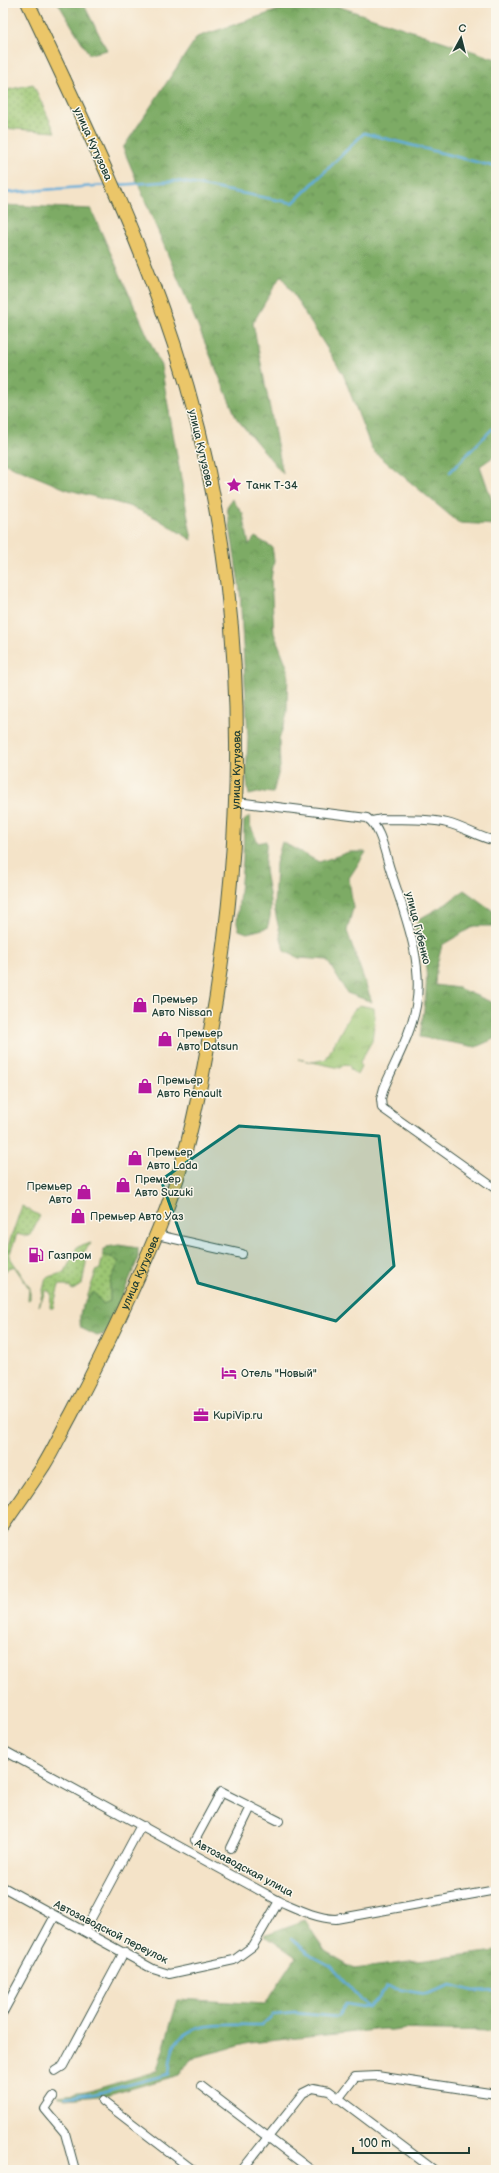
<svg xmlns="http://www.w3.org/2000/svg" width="499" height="2173" font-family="'Balsamiq Sans',sans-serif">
	<defs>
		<pattern id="grass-dots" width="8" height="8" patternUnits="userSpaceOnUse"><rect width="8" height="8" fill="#9cc673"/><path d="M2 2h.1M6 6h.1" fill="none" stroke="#7fa25f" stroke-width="1.8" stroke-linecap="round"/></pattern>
		<pattern id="forest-crowns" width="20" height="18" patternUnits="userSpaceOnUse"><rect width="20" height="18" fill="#7dab65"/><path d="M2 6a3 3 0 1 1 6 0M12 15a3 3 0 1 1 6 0" fill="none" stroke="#668c54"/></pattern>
		<pattern id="park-tufts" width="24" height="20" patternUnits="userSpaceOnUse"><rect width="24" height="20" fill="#9cc673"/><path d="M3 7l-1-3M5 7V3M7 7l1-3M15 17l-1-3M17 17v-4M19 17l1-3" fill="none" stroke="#7fa25f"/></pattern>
	</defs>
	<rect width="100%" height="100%" fill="#fbf7ec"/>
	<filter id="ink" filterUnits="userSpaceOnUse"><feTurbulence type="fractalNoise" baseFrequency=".025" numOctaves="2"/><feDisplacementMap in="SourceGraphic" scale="8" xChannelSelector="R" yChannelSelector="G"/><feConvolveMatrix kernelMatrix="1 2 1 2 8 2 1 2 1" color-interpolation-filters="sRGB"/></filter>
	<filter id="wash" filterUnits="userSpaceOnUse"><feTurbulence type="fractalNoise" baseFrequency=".012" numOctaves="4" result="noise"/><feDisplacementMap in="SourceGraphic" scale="16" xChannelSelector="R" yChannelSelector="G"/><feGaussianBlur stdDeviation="0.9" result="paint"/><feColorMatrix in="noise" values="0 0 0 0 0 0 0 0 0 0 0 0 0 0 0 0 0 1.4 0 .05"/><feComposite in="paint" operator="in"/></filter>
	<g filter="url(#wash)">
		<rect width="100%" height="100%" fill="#f4e3c8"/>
		<!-- grass -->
		<g fill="url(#grass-dots)" stroke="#5e8254">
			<path d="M33,84L55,132L3,128V91Z"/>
			<path d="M22,1206L40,1216L30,1235L25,1236L17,1234L9,1256L30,1288V1299L28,1300L29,1288L14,1266L5,1271L3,1270V1260Z"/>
			<path d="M91,1243L84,1252L86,1263L82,1284L73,1290L66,1285H59L53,1308H50L51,1293L46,1290L39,1306L46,1278L65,1272L77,1247Z"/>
			<path d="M103,1255L111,1257L119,1262L110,1282V1301L103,1304L94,1292L87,1298L96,1271L100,1269Z"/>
		</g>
		<!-- forest -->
		<g fill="url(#forest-crowns)" stroke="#4e744c">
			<path d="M58,3H83L107,50L89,54Z"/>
			<path d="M300,3H328L496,59V455L480,466L496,512V525L459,523L372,450L343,374L281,275L253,323L283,474L237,419L123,148L197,37Z"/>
			<path d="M3,205L91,209L161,366L192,540L156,518L132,507L66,489L3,463Z"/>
			<path d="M232,499L243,514L249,545L255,537L272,547L274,560L271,579L274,633L288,669L287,714L279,740L280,767L273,793L262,792L249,795L246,775L248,737L240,591L227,507Z"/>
			<path d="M249,816L250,825L258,843L266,841C267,850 264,859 265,869C267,889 275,908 267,928L247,933L239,930L237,922L243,860L244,821Z"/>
			<path d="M282,842L319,862L349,852H366L349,878L353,908L347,931L372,1002L347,993L327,960L299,958L284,951L274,907L276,863Z"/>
			<path d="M464,890L496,913V926H474L442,945L436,969L435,985L458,988L496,1004V1038L476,1047L420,1037C423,1011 431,979 423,954C422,951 419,949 418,946C415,939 414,926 419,919L446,904Z"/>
			<path d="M119,1245L138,1248V1259L109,1328L104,1334L97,1336L81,1328C77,1315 83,1300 94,1292L103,1304L110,1301V1282L119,1262L111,1257L103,1255V1250L107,1247Z"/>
			<path d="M305,1920L325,1952L354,1969L496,1951V2031L384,2029L250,2043L192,2058L179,2075L109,2095L65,2099L58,2095L86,2092L157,2071L178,1999L265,2004L296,1957L264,1935Z"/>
		</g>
		<!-- park -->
		<path fill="url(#park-tufts)" stroke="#5e8254" d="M359,1005L374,1008L375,1017L372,1041L360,1062L361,1067L357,1075L351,1070L349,1065L345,1064L340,1068L298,1059L313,1062L326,1059L351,1013Z"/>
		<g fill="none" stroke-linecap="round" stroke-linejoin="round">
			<!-- stream -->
			<g stroke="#62adda" stroke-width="2.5">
				<path d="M117,185L177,181L293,203L364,133L492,166H496"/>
				<path d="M3,193L108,185"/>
				<path d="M450,472L496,425"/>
				<path d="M291,1939L314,1957L331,1966L368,2008"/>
				<path d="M65,2097L94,2094L169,2074C170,2065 170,2051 176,2043C194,2018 235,2026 262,2025L273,2015L295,2013L337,2017L346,2004L368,2008L378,1999L386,1987L426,1994L451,1985L474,1991L496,1990"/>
			</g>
		</g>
	</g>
	<g filter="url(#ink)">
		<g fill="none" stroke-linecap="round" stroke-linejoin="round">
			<!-- minor casing -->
			<g stroke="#3f564a" stroke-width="10">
				<g id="minor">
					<path d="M237,802L367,818C381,827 385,854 390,869C404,913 424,960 416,1006C411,1034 395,1062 384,1088L381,1099L382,1108L496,1189"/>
					<path d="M372,821L382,819C403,820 426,818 447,823C464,827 479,838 496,841"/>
					<path d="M157,1235L242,1254"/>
					<path d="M3,1750L279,1901C298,1909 315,1918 336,1919L496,1890"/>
					<path d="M195,1840L221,1792L279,1821"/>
					<path d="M231,1848L251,1807"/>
					<path d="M3,1887L153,1969L169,1974L234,1960L253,1946L279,1901"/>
					<path d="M85,1930L139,1829L144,1826"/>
					<path d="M3,2012L55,1916"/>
					<path d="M55,2071L63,2066L124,1952"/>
					<path d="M201,2086L311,2170"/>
					<path d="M53,2097L45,2109L65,2133L75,2170"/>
					<path d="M338,2099L355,2077L377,2076L496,2094"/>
					<path d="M103,2101L193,2170"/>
					<path d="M242,2170L303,2093L313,2088L329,2091L434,2170"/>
				</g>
			</g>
			<!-- primary casing -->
			<g stroke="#3f564a" stroke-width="15">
				<g id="primary">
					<path id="s1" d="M3,1525C17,1505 31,1485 44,1465C54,1449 62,1431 71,1415C91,1377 110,1339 128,1299C149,1253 170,1206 184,1156C198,1105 207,1051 216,998C251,780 244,555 174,344C135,226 81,115 28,3"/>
				</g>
			</g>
			<!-- minor -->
			<use href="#minor" stroke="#fff" stroke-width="8"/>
			<!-- primary -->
			<use href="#primary" stroke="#ebc669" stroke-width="13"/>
		</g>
	</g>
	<!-- marked area -->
	<path fill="#0f766e" fill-opacity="0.2" stroke="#0f766e" stroke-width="3" stroke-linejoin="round" d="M239,1126L379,1136L394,1266L336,1321L198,1283L161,1180Z"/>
	<!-- icons -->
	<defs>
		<g id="sight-bare" transform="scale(1.2)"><path d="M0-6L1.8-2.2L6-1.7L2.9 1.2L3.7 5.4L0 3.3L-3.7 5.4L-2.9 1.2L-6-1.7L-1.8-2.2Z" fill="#b5179e" stroke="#fbf7ec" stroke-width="2.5" paint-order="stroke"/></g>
		<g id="shop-bare" transform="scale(1.2)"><path d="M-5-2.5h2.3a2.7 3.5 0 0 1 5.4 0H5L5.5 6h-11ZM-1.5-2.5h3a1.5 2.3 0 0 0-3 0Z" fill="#b5179e" stroke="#fbf7ec" stroke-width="2.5" paint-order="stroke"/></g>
		<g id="fuel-bare" transform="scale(1.2)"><path d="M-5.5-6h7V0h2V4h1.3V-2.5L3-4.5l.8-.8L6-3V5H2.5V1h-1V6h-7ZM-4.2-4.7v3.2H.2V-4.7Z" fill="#b5179e" stroke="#fbf7ec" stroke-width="2.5" paint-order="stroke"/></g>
		<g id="hotel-bare" transform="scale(1.2)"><path d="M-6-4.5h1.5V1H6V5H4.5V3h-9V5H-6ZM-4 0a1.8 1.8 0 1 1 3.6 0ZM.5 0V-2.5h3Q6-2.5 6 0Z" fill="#b5179e" stroke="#fbf7ec" stroke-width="2.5" paint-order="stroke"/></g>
		<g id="office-bare" transform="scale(1.2)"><path d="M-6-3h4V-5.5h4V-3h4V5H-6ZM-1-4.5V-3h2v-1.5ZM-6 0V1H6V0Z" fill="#b5179e" stroke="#fbf7ec" stroke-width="2.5" paint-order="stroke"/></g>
	</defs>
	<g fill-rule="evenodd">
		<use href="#sight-bare" x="234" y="485"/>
		<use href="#shop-bare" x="140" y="1005"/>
		<use href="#shop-bare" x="165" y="1039"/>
		<use href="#shop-bare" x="145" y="1086"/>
		<use href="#shop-bare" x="135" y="1158"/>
		<use href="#shop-bare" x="123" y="1185"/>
		<use href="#shop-bare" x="84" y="1192"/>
		<use href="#shop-bare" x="78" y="1216"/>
		<use href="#fuel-bare" x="36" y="1255"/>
		<use href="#hotel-bare" x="229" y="1373"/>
		<use href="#office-bare" x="201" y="1415"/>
	</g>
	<g text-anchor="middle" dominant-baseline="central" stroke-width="3" stroke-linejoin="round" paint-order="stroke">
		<!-- street labels -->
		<g font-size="11" fill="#1f3d34" stroke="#fbf7ec">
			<text transform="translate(93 144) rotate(66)">улица Кутузова</text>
			<text transform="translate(201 448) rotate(77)">улица Кутузова</text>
			<text stroke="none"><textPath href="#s1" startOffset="803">улица Кутузова</textPath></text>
			<text transform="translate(418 928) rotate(76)">улица Губенко</text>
			<text stroke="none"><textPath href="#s1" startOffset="288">улица Кутузова</textPath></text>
			<text transform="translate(244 1868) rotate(28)">Автозаводская улица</text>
			<text transform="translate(111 1932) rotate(27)">Автозаводской переулок</text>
		</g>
		<!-- poi labels -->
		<g font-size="11" fill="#1f3d34" stroke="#fbf7ec" text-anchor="start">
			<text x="246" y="485">Танк Т-34</text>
			<text x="152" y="999">Премьер<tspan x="152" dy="13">Авто Nissan</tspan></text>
			<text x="177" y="1033">Премьер<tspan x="177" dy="13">Авто Datsun</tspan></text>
			<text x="157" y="1080">Премьер<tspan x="157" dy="13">Авто Renault</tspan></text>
			<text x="147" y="1152">Премьер<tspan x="147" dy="13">Авто Lada</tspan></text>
			<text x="135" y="1179">Премьер<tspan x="135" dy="13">Авто Suzuki</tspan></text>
			<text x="72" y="1186" text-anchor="end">Премьер<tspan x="72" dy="13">Авто</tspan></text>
			<text x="90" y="1216">Премьер Авто Уаз</text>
			<text x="48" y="1255">Газпром</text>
			<text x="241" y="1373">Отель "Новый"</text>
			<text x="213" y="1415">KupiVip.ru</text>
		</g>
	</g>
	<!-- margin -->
	<rect width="499" height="2173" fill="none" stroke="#fbf7ec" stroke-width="16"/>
	<!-- north arrow -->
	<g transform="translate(461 38) rotate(7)" stroke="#fbf7ec" stroke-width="3" paint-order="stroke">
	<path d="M0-3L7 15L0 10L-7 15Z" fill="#1f3d34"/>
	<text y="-6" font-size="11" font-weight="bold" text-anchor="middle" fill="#1f3d34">С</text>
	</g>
	<!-- scale -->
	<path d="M353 2147v6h116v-6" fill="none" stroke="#1f3d34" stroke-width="2"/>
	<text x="359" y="2147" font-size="12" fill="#1f3d34" stroke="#fbf7ec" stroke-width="3" paint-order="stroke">100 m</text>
</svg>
